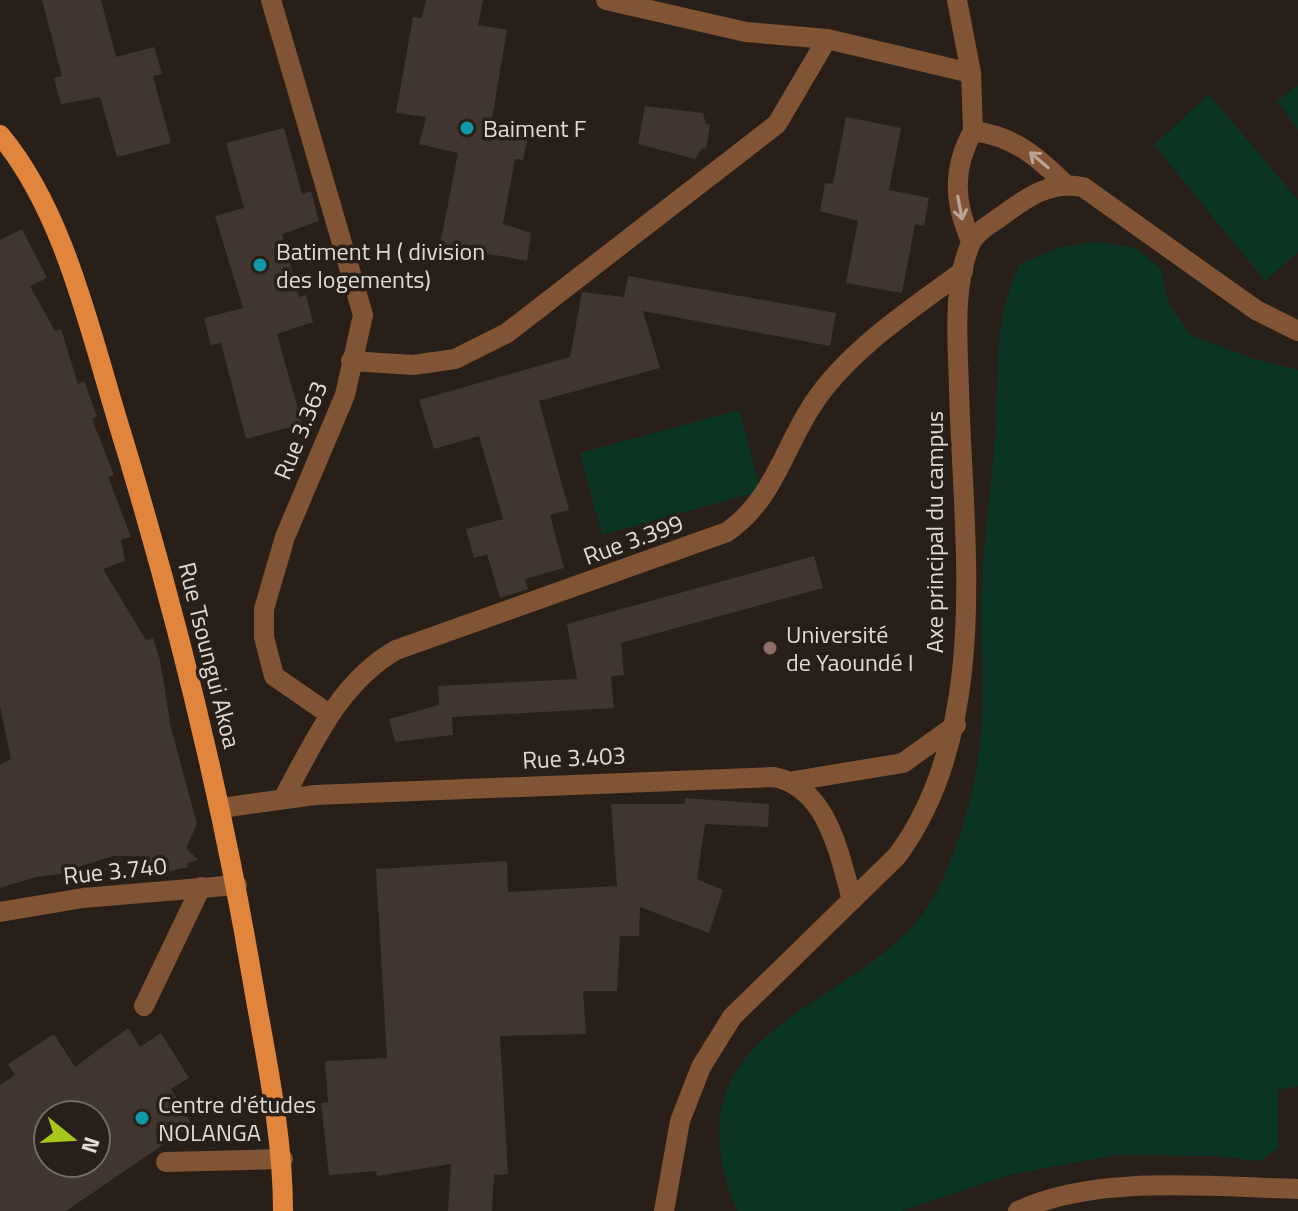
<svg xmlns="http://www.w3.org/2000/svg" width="1298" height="1211" font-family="'Titillium Web',sans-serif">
	<rect width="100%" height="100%" fill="#281f18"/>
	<!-- green -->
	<g fill="#0a3523">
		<path d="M1298,85V130L1277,101Z"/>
		<path d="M1209,94L1298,200V252L1265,281L1154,145Z"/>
		<path d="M1098,242L1136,248L1161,269L1169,304L1191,335L1254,359L1298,370V1086L1278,1090V1149L1259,1161L1214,1156L1116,1155L1009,1175L901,1211H737C653,1006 888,1015 944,877C961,835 976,789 980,743C985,692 980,638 982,586C984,532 993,478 996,424C998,365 994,319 1020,264L1059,247Z"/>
		<path d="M739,410L761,491L602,535L580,453Z"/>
	</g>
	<!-- building -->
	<g fill="#413532" fill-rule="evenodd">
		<path d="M42,0H101L116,57L154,47L162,74L153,76L171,143L117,157L100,97L61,104L54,78L62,76Z"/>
		<path d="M426,0H483L478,25L507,30L491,124L529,132L523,160L515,159L503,224L531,233L527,261L440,245L458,153L419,144L426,117L396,113L413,17L422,18Z"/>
		<path d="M645,106L703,113L706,124L710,125L706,149L702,148L695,159L638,144Z"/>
		<path d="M846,117L901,128L889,190L929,198L924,226L915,224L902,293L846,283L858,221L820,211L825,183L833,184Z"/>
		<path d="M284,128L302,194L311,191L319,221L282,234L299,297L306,295L313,322L277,334L302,424L246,439L221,343L211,345L204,318L243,308L215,216L244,208L226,143Z"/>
		<path d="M22,229L47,278L30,286L55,331L61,329L78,384L84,381L97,416L92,419L114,475L108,477L131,537L121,540L125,561L103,569L146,640L153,638L160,660L171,728L197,824L186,848L198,860L187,863L188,867L153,875L145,856H113L75,868L76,872L36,877L0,888V765L11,759L0,707V240Z"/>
		<path d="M628,276L836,313L830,346L643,311L660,368L539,401L569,510L550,515L564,568L525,579L528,589L500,598L487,554L474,558L466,529L503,519L479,436L434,449L419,400L570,357L582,292L624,297Z"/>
		<path d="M814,556L823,588L621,643L624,675L611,676L614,708L452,717L453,735L395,742L389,719L439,705L438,686L577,679L567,624Z"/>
		<path d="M685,798L769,804L768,827L705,824L697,879L723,890L709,933L640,907L639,936H620L617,991H583L586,1034L500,1036L508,1174L494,1175L492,1211H448L451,1164L377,1176L376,1171L329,1175L321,1103L328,1102L325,1061L387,1058L376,869L507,861L508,892L617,886L611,804H685Z"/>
		<path d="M128,1028L140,1047L161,1033L189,1078L171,1089L192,1125L66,1211H0V1085L15,1075L8,1064L54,1034L75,1067ZM48,1115H96V1163H48Z"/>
	</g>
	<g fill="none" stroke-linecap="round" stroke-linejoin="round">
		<!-- minor -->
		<g stroke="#805434" stroke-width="20">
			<path d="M271,0L363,315L345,395L285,537L264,609V637L274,676L329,714"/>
			<path d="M606,0L746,32L827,39L971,73"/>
			<path d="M957,0L971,73L973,131"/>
			<path d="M971,241C954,202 952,169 973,131C1013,136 1037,156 1065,184"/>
			<path d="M351,361L413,365L455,359L507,333L777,124L827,39"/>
			<path d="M794,781L903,763L956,725"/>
			<path d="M284,797C314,742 340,682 396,650L727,532C774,500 784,446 815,401C851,348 912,309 963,271"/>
			<path d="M221,808L315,795L774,777C828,788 839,854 852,900"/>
			<path d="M0,912L83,898L237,885"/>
			<path d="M144,1006L201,887"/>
			<path d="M166,1162L283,1159"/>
			<path d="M664,1211L680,1121L701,1067L732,1017L897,856C992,728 963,540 959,390C958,344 952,288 970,245C974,234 987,226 996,220C1024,200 1047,180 1083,187L1256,310L1298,331"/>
			<path d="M1018,1211C1096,1174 1212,1187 1298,1189"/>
		</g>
		<!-- major -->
		<path stroke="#e0853b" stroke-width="20" d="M0,135C63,210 89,327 117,419C174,605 221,792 253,983C266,1059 283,1134 283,1211"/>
	</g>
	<!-- one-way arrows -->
	<defs><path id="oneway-shaft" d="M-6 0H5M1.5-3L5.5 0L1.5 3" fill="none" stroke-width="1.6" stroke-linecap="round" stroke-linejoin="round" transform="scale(2)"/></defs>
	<g stroke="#baa495">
		<use href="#oneway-shaft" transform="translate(1039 160) rotate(-140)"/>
		<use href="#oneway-shaft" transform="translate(960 208) rotate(79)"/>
	</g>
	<!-- markers -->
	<g fill="#0f9aa8" stroke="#281f18" stroke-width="3">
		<circle cx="467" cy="128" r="8"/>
		<circle cx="260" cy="265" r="8"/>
		<circle cx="142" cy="1118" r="8"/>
	</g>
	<circle fill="#8d6e63" stroke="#281f18" stroke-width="3" cx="770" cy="648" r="8"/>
	<g text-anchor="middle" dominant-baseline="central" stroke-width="7" stroke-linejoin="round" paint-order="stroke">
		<!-- poi labels -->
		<g font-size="24" fill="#e0dad5" stroke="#281f18" text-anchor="start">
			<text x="483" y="128">Baiment F</text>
			<text x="276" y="251">Batiment H ( division<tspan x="276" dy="28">des logements)</tspan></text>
			<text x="786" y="634">Université<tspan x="786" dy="28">de Yaoundé I</tspan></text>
			<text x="158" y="1104">Centre d'études<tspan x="158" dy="28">NOLANGA</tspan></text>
		</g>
		<!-- street labels -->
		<g font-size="24" fill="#e0dad5" stroke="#281f18">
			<text transform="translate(300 430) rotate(-68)">Rue 3.363</text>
			<text transform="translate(934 532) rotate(-90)">Axe principal du campus</text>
			<text transform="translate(633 539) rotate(-20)">Rue 3.399</text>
			<text transform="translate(210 655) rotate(76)">Rue Tsoungui Akoa</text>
			<text transform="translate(574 757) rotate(-3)">Rue 3.403</text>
			<text transform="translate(115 870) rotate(-6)">Rue 3.740</text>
		</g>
	</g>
	<!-- north arrow -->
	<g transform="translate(72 1139) rotate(108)"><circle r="38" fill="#281f18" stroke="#726a64" stroke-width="2"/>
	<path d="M0-6L14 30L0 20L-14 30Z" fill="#a8c71b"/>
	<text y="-12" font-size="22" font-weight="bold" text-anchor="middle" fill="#e0dad5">N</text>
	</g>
</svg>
